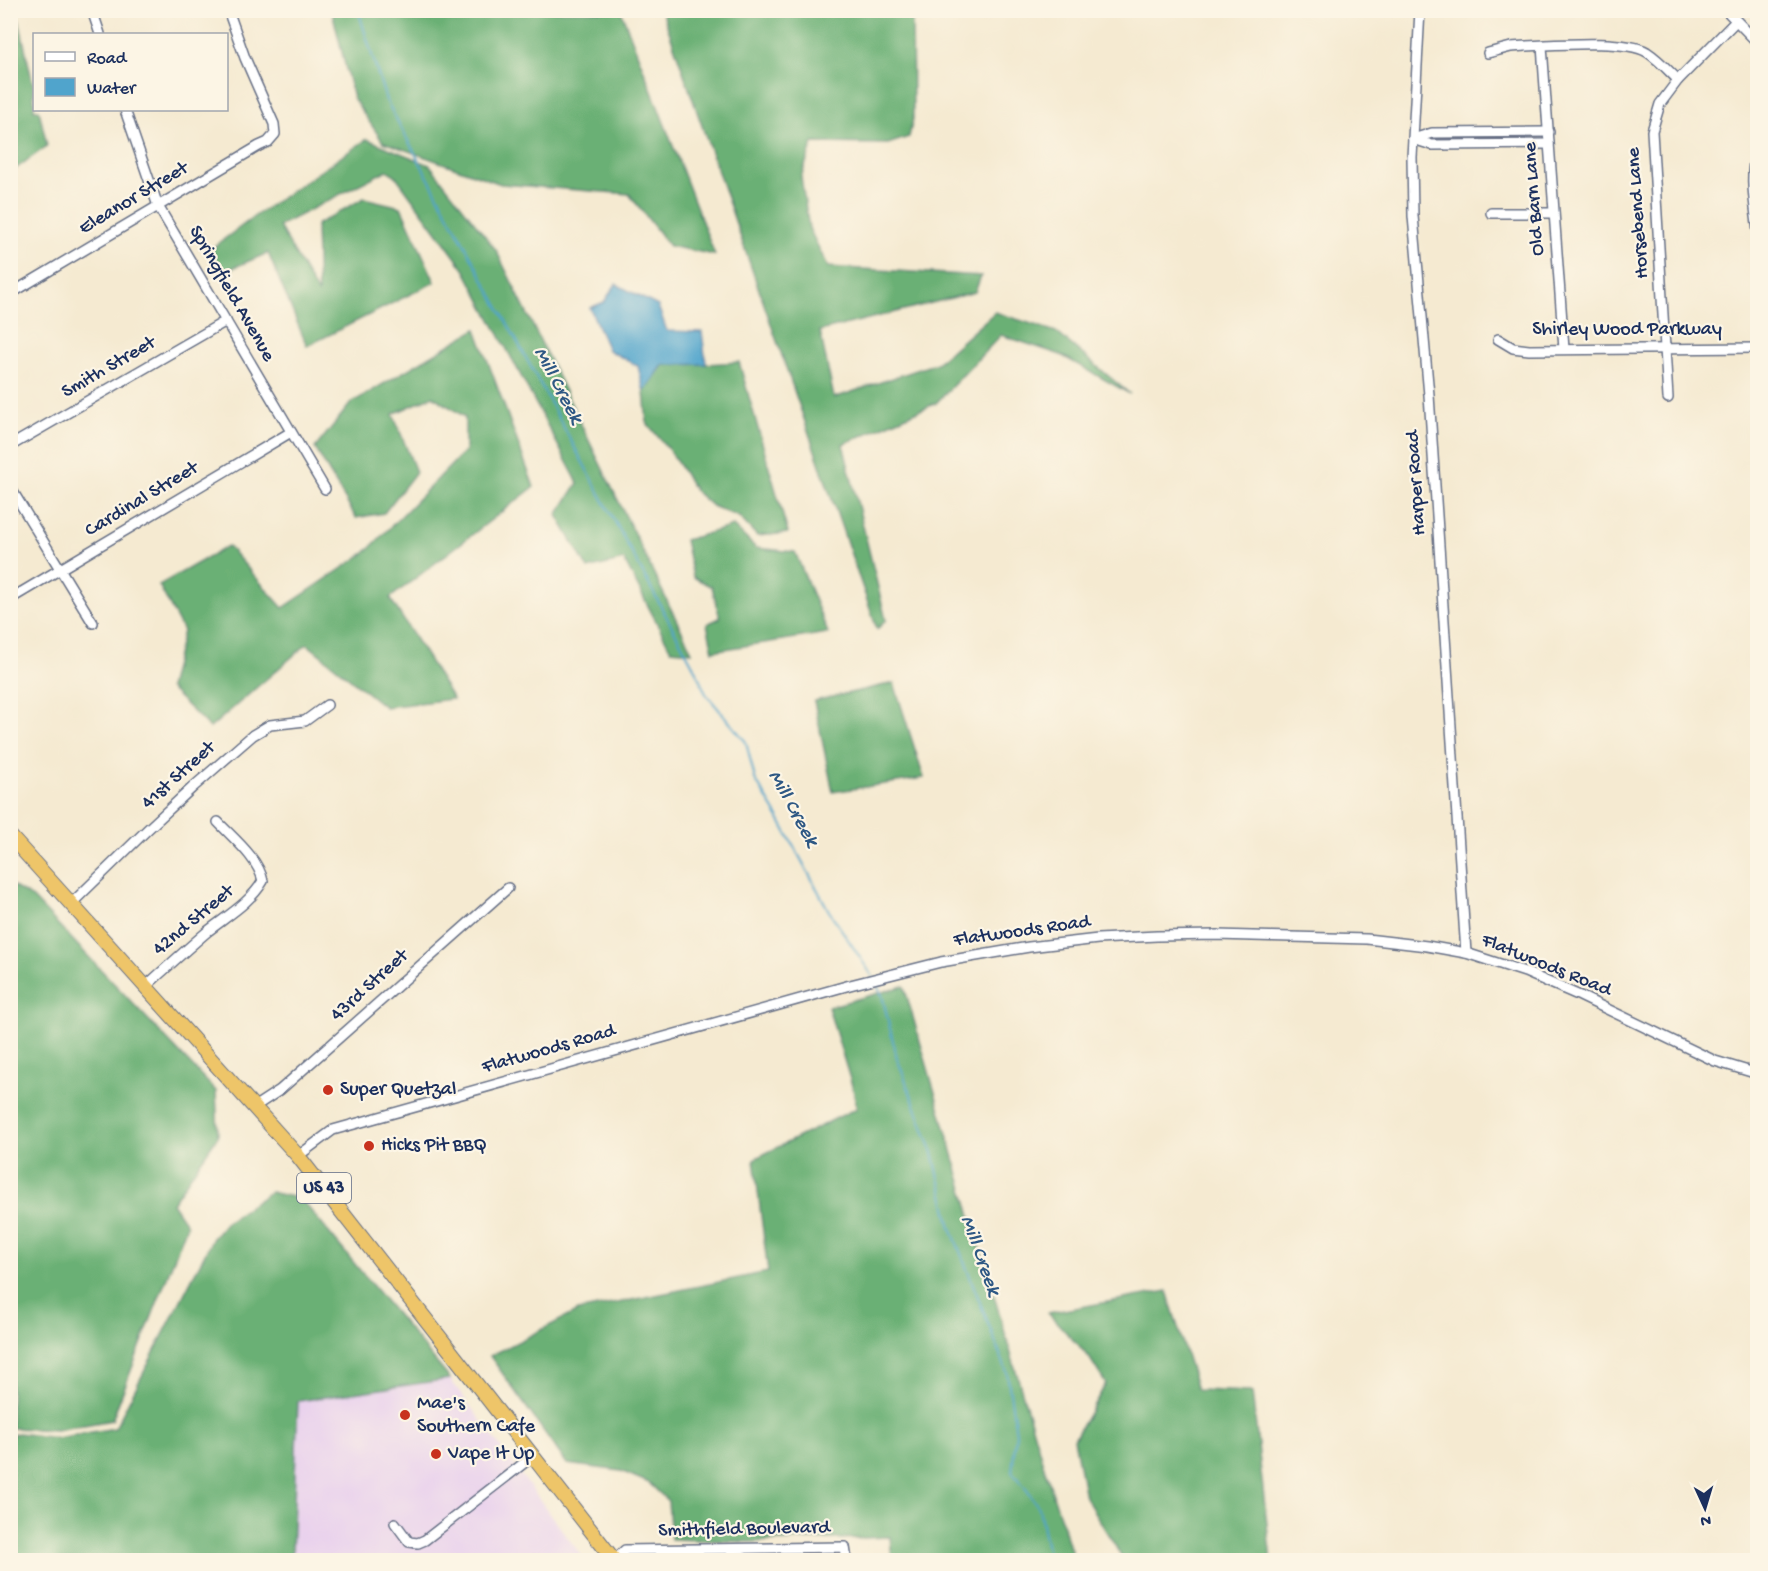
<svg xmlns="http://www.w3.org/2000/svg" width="1768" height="1571" font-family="'Gochi Hand',sans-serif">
	<rect width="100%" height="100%" fill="#fcf5e5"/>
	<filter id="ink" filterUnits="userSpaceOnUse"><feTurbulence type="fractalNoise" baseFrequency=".0167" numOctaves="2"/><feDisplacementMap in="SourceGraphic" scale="12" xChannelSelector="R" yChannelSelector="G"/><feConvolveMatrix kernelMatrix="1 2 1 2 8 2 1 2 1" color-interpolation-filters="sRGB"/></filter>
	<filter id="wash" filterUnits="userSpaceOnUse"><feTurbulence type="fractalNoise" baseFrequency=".008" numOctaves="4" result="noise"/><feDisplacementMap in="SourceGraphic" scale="24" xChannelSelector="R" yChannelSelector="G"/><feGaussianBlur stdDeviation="1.35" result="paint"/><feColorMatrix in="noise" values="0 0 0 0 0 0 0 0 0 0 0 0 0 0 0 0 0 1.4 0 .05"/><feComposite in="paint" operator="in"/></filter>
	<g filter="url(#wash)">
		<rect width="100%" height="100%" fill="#f5ead1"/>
		<!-- built -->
		<path fill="#e9d1ed" d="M450,1379L583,1558L582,1560H295L292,1552L298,1401Z"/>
		<!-- forest -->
		<g fill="#6ab075" stroke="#42706a" stroke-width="1.5">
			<path d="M332,11H621L715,255L669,246L629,194L501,184L383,142L353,98Z"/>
			<path d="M662,11H912L913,119L909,137L888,144L813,143L801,177L809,228L828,267L981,276L975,292L820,331L834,398L937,363L995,312L1056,332L1130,394L1061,355L1001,335L936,403L843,444L886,620L877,629Z"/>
			<path d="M19,20L34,89V110H39L47,146L11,172V21Z"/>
			<path d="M367,139L430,165L496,250L692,652L671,650L624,560L588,569L557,515L578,483L464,269L395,175L387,170L279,226L318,294L316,225L364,198L401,207L435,282L307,346L268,253L223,272L211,249L255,216Z"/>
			<path d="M476,329L534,487L390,598L453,699L385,707L307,644L210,728L169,688L183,631L159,585L228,546L283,608L366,552L465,451V417L433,396L393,414L416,472L384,513L356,518L315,448L351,403Z"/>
			<path d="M739,362L788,533L757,536L739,517L712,506L695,491L672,454L647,423L644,392L663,365L706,364Z"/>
			<path d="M733,526L756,548L795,552L828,633L713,651L707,624L720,618L712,587L693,577L685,540Z"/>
			<path d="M894,683L924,778L833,792L814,701Z"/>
			<path d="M11,885L33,898L216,1091L218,1136L172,1203L187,1225L112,1420L56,1430L11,1428Z"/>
			<path d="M904,986L1041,1457L1074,1560H892L890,1537L749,1542L671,1539L668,1501L649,1483L621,1471L567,1464L490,1356L578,1311L768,1272L754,1159L857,1108L853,1089L828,1007Z"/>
			<path d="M270,1192L301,1199L450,1379L298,1401L292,1552L295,1560H11V1435L18,1433L57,1438L115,1428L213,1238L225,1223Z"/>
			<path d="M1167,1291L1197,1390L1252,1392L1271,1560H1124L1085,1497L1074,1439L1106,1384L1089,1357L1048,1313Z"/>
		</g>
		<!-- water -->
		<path fill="#50a4cc" stroke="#366a95" stroke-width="1.5" d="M616,284L658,306L667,331L702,332L706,364L663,365L644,392L638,366L608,350L590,308L604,302Z"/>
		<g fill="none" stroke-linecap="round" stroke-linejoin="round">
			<!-- stream -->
			<g stroke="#50a4cc" stroke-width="2">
				<path d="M358,10L386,100L695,669L706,694L746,742L755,779L778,817L829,911L873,977"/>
				<path d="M875,982L882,995L897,1058L933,1153L951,1228L1007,1372L1016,1433L1012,1472L1024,1486L1039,1508L1049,1560"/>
			</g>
		</g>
	</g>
	<g filter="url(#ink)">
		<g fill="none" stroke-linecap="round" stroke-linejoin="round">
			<!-- minor casing -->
			<g stroke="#677086" stroke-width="12">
				<g id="minor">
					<path d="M92,10L100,34"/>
					<path d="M1420,10L1412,157L1413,216L1429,395L1466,953"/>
					<path d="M1726,10L1758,43"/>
					<path d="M1542,46L1564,349"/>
					<path d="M1488,53L1511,47L1526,46C1554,45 1625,39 1647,52C1658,59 1668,70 1678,80"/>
					<path d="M125,110L158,206L325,489"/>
					<path d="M1549,132L1432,133L1413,139L1432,145L1549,144"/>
					<path d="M1758,146C1748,173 1755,205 1758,232"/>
					<path d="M1491,213H1554"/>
					<path d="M10,294L259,146L268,142L275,134L274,124L245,58L228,10"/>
					<path d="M1498,339L1513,348L1529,350L1758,348"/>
					<path d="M1668,398L1652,131L1660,104L1678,80L1736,21"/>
					<path d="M10,446L226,321"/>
					<path d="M10,487L93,623"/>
					<path d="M10,599L291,432"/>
					<path d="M72,903L148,829L192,788L253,735L270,725L305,721L327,705"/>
					<path d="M145,987C166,968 187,949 208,931C227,916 251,902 263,881C258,858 234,839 218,822"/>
					<path d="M254,1107L280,1090L508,888"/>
					<path d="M298,1156L333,1130L850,985L941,962L1029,947L1098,939L1157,936L1217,935L1367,939L1427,946L1466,953L1525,972L1580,996L1715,1061L1758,1074"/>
					<path d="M395,1523L409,1542L418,1543L425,1540L533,1456"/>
					<path d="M615,1560L625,1550L845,1547L847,1560"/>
					<path d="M719,1560H847"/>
				</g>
			</g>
			<!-- highway casing -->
			<g stroke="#677086" stroke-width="16">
				<path id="highway" d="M10,836L298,1156L614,1560"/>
			</g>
			<!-- minor -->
			<use href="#minor" stroke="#fff" stroke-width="9"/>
			<!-- highway -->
			<use href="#highway" stroke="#eec569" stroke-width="14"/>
		</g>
	</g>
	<!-- markers -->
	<g fill="#c8321e" stroke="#fcf5e5" stroke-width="2">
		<circle cx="328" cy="1090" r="6"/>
		<circle cx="369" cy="1146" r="6"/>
		<circle cx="405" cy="1415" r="6"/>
		<circle cx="436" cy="1454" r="6"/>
	</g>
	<g text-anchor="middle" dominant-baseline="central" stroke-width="4.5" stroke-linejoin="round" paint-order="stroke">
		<!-- shield labels -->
		<rect fill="#fcf5e5" stroke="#5e6a86" stroke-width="1.5" x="297" y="1173" width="54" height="30" rx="4.5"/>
		<g font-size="18" font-weight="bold" fill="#1b2f5e">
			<text x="324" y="1188">US 43</text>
		</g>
		<!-- street labels -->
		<g font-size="20" fill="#1b2f5e" stroke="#fcf5e5">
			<text transform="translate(134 199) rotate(-31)">Eleanor Street</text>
			<text transform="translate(1535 199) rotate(-94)">Old Barn Lane</text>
			<text transform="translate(1639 213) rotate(-94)">Horsebend Lane</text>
			<text transform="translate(231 294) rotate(60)">Springfield Avenue</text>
			<text x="1627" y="330">Shirley Wood Parkway</text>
			<text transform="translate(109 368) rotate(-30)">Smith Street</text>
			<text transform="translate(1417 483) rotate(-94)">Harper Road</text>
			<text transform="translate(142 500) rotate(-31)">Cardinal Street</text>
			<text transform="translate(179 776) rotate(-42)">41st Street</text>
			<text transform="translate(194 921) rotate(-40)">42nd Street</text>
			<text transform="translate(1022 932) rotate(-8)">Flatwoods Road</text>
			<text transform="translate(1546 966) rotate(22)">Flatwoods Road</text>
			<text transform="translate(370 986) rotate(-42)">43rd Street</text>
			<text transform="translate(549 1050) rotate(-16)">Flatwoods Road</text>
			<text transform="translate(744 1530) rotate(-1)">Smithfield Boulevard</text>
		</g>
		<!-- poi labels -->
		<g font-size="20" fill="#1b2f5e" stroke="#fcf5e5" text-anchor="start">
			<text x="340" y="1090">Super Quetzal</text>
			<text x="381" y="1146">Hicks Pit BBQ</text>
			<text x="417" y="1404">Mae's<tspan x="417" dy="23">Southern Cafe</tspan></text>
			<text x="448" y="1454">Vape It Up</text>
		</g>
		<!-- water labels -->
		<g font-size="21" font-style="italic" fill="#2e5884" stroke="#fcf5e5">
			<text transform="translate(557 386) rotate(62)">Mill Creek</text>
			<text transform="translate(792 809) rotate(61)">Mill Creek</text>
			<text transform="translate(979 1256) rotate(70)">Mill Creek</text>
		</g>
	</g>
	<!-- margin -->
	<rect width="1768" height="1571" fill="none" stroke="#fcf5e5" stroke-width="36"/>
	<!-- legend -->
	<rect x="33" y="33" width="195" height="78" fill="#fcf5e5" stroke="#a2a6af" stroke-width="1.5"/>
	<rect x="45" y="52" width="30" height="9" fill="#ffffff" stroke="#a2a6af" stroke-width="1.5"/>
	<text x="87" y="63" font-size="18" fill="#1b2f5e">Road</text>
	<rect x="45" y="78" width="30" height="18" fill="#50a4cc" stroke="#a2a6af" stroke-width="1.5"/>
	<text x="87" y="93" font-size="18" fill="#1b2f5e">Water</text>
	<!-- north arrow -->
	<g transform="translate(1705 1508) rotate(176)" stroke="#fcf5e5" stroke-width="4.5" paint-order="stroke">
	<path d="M0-4.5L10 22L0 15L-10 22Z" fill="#1b2f5e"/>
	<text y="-9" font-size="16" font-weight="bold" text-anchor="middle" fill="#1b2f5e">N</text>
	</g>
</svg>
